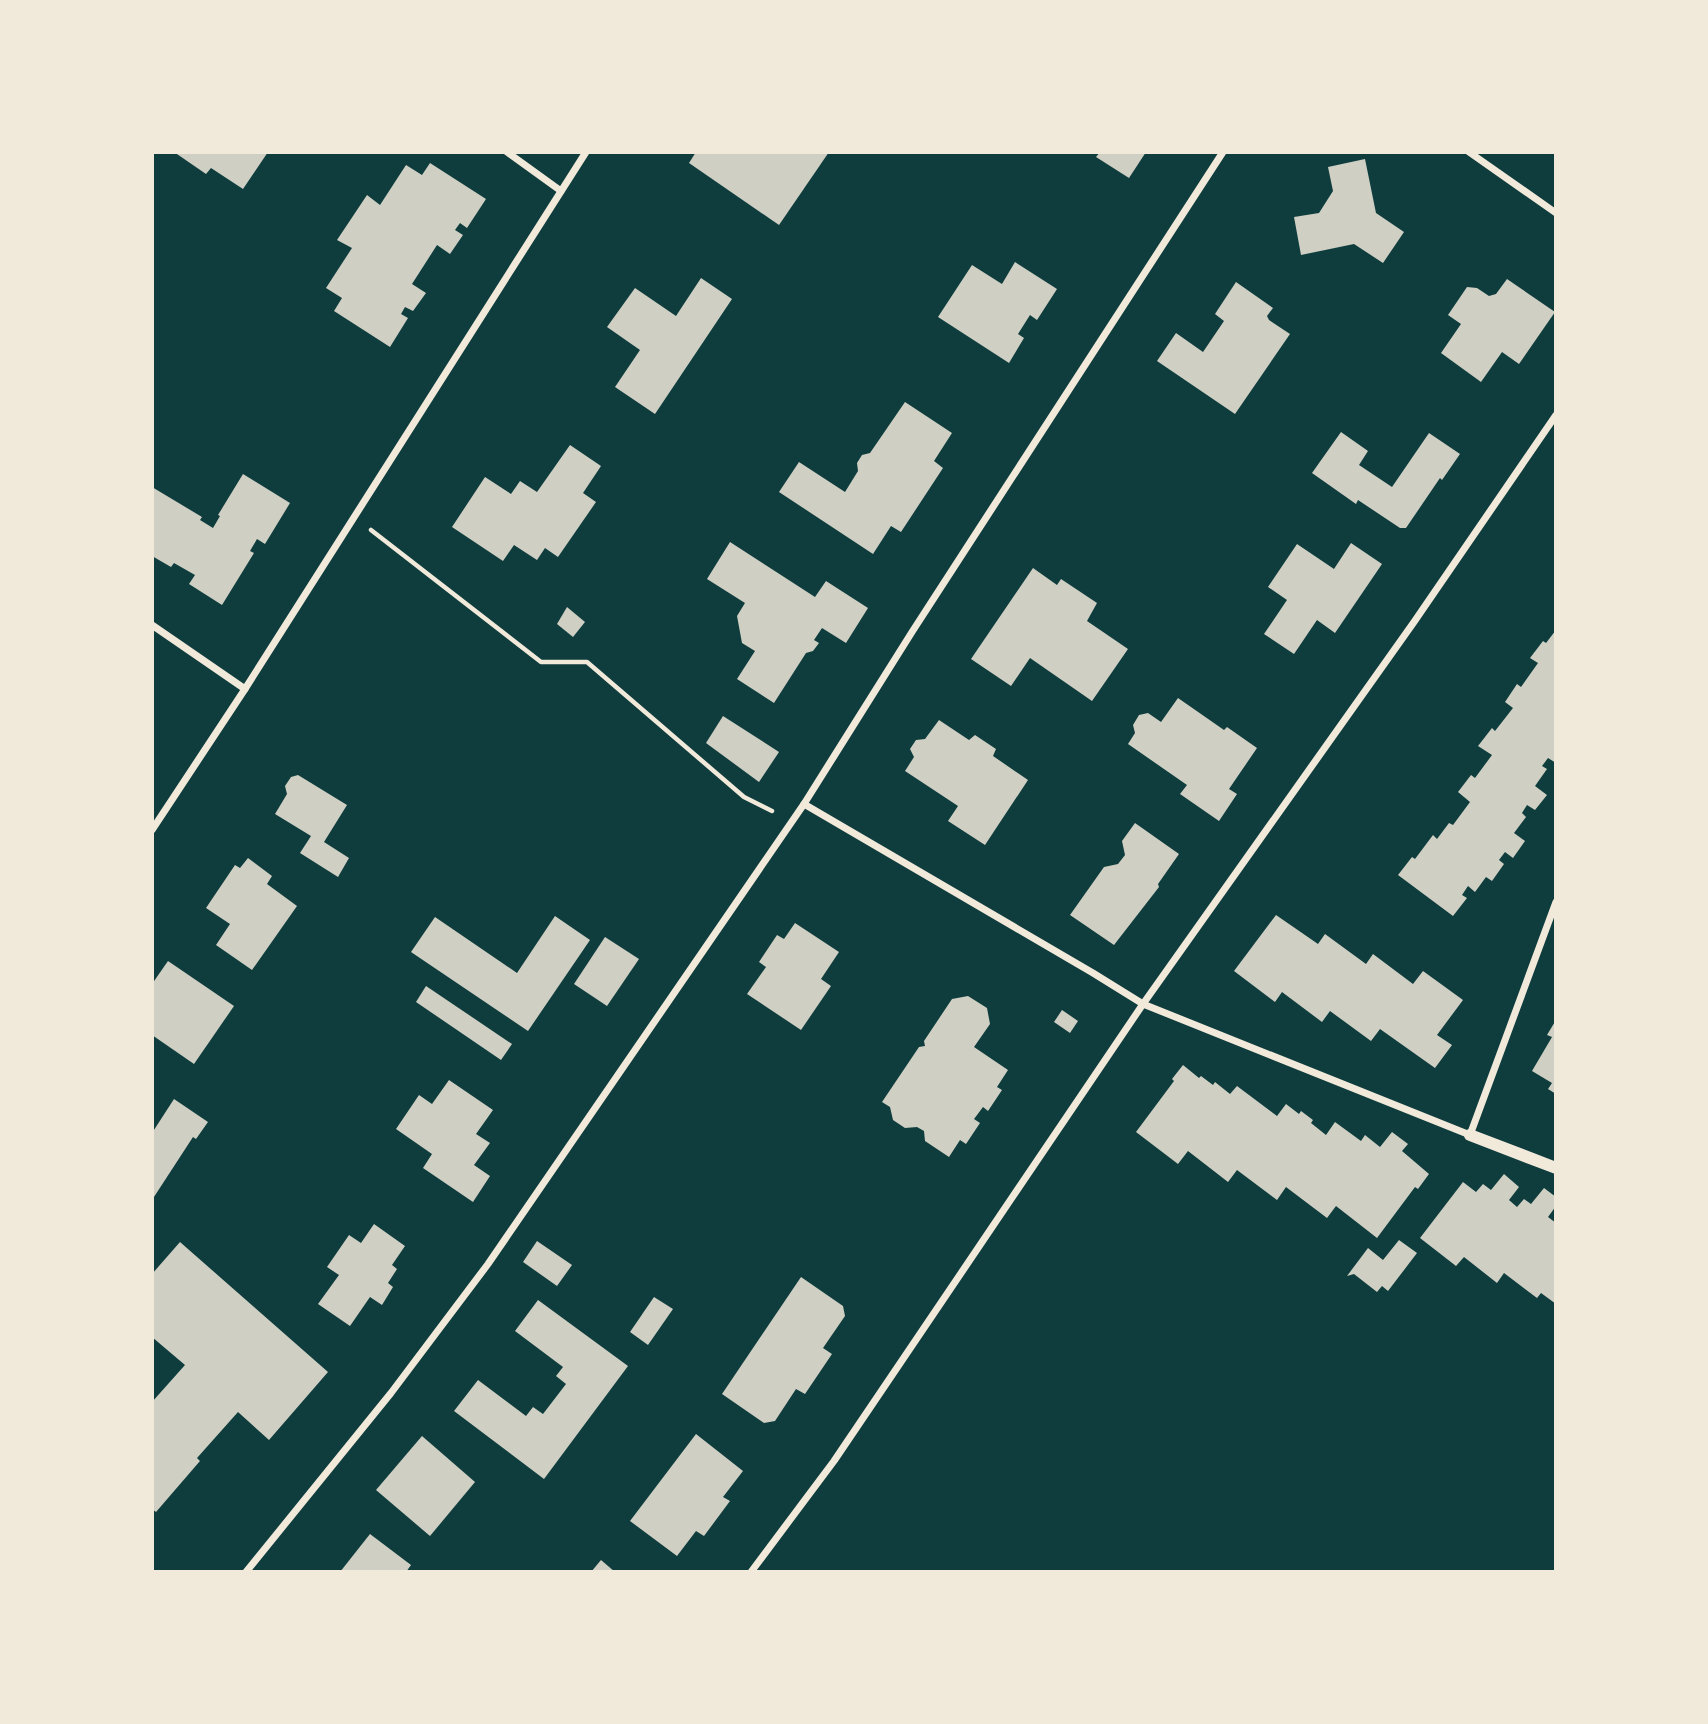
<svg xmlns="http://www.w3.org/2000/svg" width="1708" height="1724" font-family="'Public Sans',sans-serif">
	<rect width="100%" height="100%" fill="#0f3d3e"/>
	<!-- building -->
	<g fill="#cfcfc3">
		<path d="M174,152H268L243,189L211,168L206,174Z"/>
		<path d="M696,152H829L779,225L689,163Z"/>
		<path d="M1100,152H1146L1129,178L1096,157Z"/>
		<path d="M1365,159L1376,213L1404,232L1383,263L1354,244L1301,255L1294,217L1319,213L1333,191L1328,167Z"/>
		<path d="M430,163L486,199L467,228L460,223L455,230L463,235L450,254L437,245L412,284L426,293L413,311L405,307L401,314L408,318L390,347L334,311L342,298L326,288L352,248L337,240L367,195L380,205L406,165L422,175Z"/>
		<path d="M1015,262L1057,289L1037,320L1030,315L1018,334L1024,338L1009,363L938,317L972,265L1002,284Z"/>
		<path d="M701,278L732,299L655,414L615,387L640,350L607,327L635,288L676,316Z"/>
		<path d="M1507,279L1555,312L1519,364L1502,352L1481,382L1441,353L1461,324L1448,315L1467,287L1477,288L1489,296L1496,294Z"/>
		<path d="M1236,282L1273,308L1267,316L1269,320L1290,334L1235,414L1157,361L1176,333L1203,352L1224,321L1215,314Z"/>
		<path d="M905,402L952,433L934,461L943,468L901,532L891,526L873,554L779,492L799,462L845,492L858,471L857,463L862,455L870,453Z"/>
		<path d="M1341,432L1368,451L1359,465L1392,487L1429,433L1460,454L1442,480L1440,478L1406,528H1400L1358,500L1356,504L1312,473Z"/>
		<path d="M570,445L601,466L583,493L596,502L558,557L545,548L537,560L514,545L503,561L452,527L485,477L511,494L520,481L537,492Z"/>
		<path d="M243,474L290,503L265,544L257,539L250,551L254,553L222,605L189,584L195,575L174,563L171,567L152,556V487L202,517L200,520L213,528L220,516L218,515Z"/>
		<path d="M730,542L815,597L826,581L868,608L846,643L822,628L814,640L819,643L813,651L806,653L774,703L737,679L755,651L742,643L737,616L745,603L707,579Z"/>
		<path d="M1351,543L1382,564L1335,633L1317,620L1294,654L1264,634L1287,600L1268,587L1297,544L1334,569Z"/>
		<path d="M1033,568L1057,585L1061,579L1097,603L1087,621L1128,649L1092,701L1030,658L1011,686L971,659Z"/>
		<path d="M567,607L585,622L573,637L557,624Z"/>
		<path d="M1556,630V763L1548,758L1542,766L1547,769L1535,786L1547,795L1535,810L1527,805L1522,813L1526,817L1514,833L1525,841L1513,858L1505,852L1499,860L1504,864L1492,881L1486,877L1475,892L1468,886L1462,895L1467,898L1453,916L1398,875L1412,857L1415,859L1433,835L1437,839L1449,823L1453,825L1470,802L1458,792L1471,775L1475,778L1492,755L1478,746L1492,728L1495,731L1513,708L1505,702L1517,684L1521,687L1538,663L1530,658L1543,641L1546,643Z"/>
		<path d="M1178,698L1224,730L1227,727L1257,748L1229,789L1237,794L1219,821L1180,794L1187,785L1128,744L1135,733L1133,725L1139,715L1148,713L1161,722Z"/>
		<path d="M723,716L779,752L759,782L706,743Z"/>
		<path d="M939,720L969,740L975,735L996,749L993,756L1028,780L985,845L948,821L958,806L905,771L914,757L910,749L916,740L925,739Z"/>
		<path d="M298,775L347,805L324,842L349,858L338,877L300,853L311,836L275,814L287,794L285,786L291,777Z"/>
		<path d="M1135,823L1179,854L1158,884L1159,887L1114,945L1070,915L1104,867L1118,864L1125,855L1122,841Z"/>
		<path d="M248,858L272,876L267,884L297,906L252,970L216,945L230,924L206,908L235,865L240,868Z"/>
		<path d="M1276,915L1318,944L1325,934L1366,964L1373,954L1413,984L1423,971L1463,1000L1437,1035L1452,1045L1435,1068L1380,1029L1371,1041L1330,1011L1322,1022L1282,992L1275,1002L1234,971Z"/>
		<path d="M555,916L590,940L528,1031L411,952L435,917L517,973Z"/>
		<path d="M795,923L839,952L821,979L831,986L801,1030L747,994L766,967L759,962L777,935L784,939Z"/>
		<path d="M605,937L639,959L607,1006L574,984Z"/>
		<path d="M168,961L234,1006L194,1064L152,1035V984Z"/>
		<path d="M426,986L512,1044L501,1060L416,1002Z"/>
		<path d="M968,996L987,1008L990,1024L974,1047L1008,1070L997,1087L1002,1090L988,1111L983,1107L974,1119L980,1123L966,1144L960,1140L949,1157L925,1141L924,1131L917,1127L905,1128L893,1120L890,1107L882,1102L919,1047L925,1046L924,1041L952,999Z"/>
		<path d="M1062,1010L1078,1021L1070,1033L1054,1022Z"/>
		<path d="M1556,1020V1094L1548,1089L1552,1083L1532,1071L1552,1037L1547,1035Z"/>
		<path d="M1183,1065L1199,1078L1201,1076L1213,1085L1215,1082L1230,1094L1237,1086L1277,1116L1286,1104L1299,1114L1301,1111L1313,1120L1311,1123L1326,1135L1335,1122L1361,1141L1365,1135L1380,1147L1392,1132L1408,1144L1402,1151L1429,1174L1418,1189L1415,1187L1377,1238L1336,1206L1327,1218L1286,1187L1277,1200L1237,1170L1228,1182L1188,1151L1178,1164L1136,1132L1174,1081L1172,1079Z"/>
		<path d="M449,1080L493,1110L476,1134L490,1143L474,1165L490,1176L473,1202L423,1168L432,1154L396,1129L419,1095L432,1104Z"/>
		<path d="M174,1099L208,1122L196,1139L193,1137L152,1200V1133Z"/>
		<path d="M1504,1174L1519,1187L1509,1200L1517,1207L1524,1199L1531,1204L1544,1188L1556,1197V1206L1548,1217L1556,1223V1304L1541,1293L1537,1298L1504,1273L1497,1283L1464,1257L1456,1266L1420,1238L1463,1182L1476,1192L1483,1184L1491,1190Z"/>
		<path d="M374,1224L405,1246L392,1265L397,1269L388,1283L393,1287L382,1305L370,1297L350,1326L318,1304L339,1275L327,1267L349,1235L361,1243Z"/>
		<path d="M1399,1240L1417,1253L1388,1291L1382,1286L1377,1292L1354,1274L1347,1276L1368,1248L1383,1260Z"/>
		<path d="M537,1241L572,1265L557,1286L523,1262Z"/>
		<path d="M180,1242L328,1372L269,1440L238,1412L197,1458L200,1461L156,1512L152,1509V1402L185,1365L152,1337V1274Z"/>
		<path d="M801,1277L843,1306L845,1316L823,1348L832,1354L805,1394L796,1389L775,1421L764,1423L722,1394Z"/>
		<path d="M654,1297L673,1309L648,1345L630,1332Z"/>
		<path d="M538,1300L628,1366L544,1479L454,1411L478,1380L526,1416L533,1407L543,1414L566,1384L556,1376L563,1367L515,1331Z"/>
		<path d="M696,1434L743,1471L723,1497L730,1501L704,1536L696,1531L677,1556L630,1521Z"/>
		<path d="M422,1436L475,1482L430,1536L376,1490Z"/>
		<path d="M370,1534L411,1565L406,1572H340Z"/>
		<path d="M601,1560L615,1572H591Z"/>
	</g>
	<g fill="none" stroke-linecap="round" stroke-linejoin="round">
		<!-- path -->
		<path stroke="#f1e9da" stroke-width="4.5" d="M371,530L541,662H587L744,797L772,811"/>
		<!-- minor -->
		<g stroke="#f1e9da" stroke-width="7">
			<path d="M507,152L561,191"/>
			<path d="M1469,152L1556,213"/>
			<path d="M152,625L245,689"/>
			<path d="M804,804L1093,973L1143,1004L1470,1135L1556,902"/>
			<path d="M152,830L245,689L586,152"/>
			<path d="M246,1572L391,1393L488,1264L804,804L912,632L1223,152"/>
			<path d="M751,1572L834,1461L1143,1004L1414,622L1556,415"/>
		</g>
		<!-- tertiary -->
		<path stroke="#f1e9da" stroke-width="12" d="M1470,1135L1556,1168"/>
	</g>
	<!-- border -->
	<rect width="1708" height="1724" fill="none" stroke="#f1e9da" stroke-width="308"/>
</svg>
